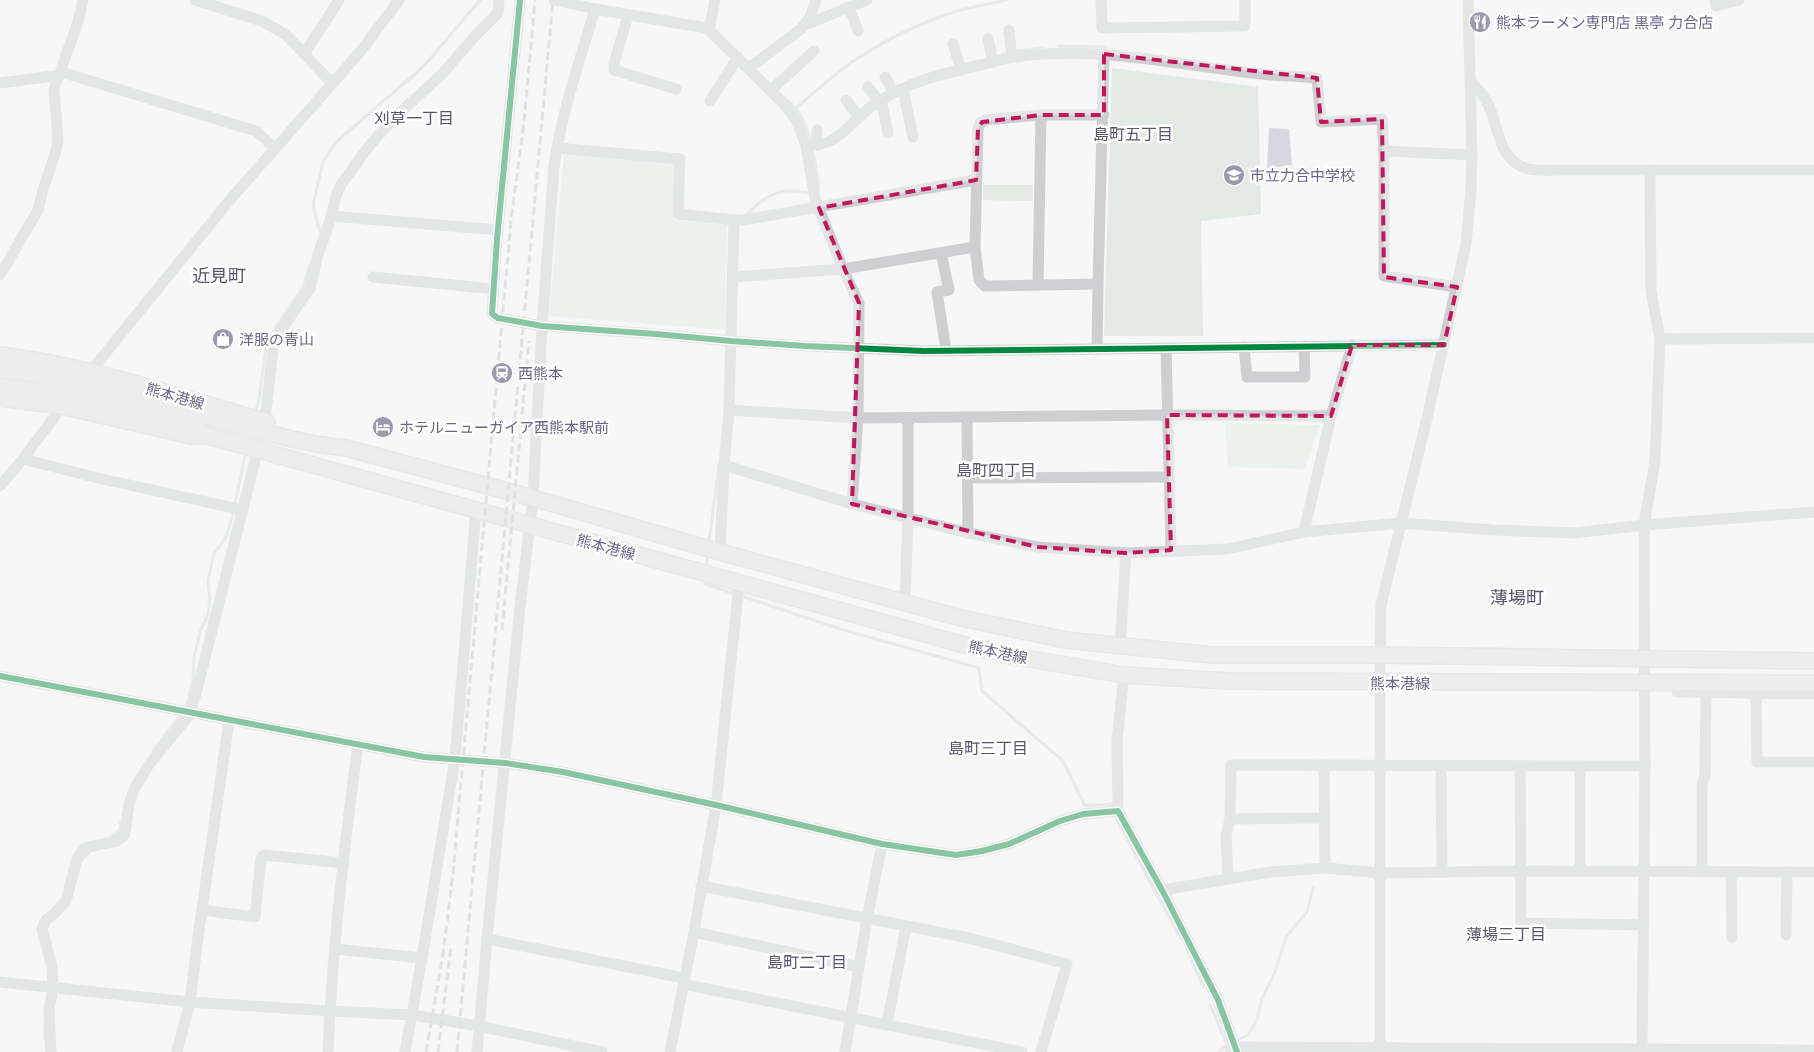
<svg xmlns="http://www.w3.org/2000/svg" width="1814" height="1052" font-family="Mulish,'Noto Sans JP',sans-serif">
	<rect width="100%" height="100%" fill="#f6f7f6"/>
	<!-- park -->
	<g fill="#e3e9e5">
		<path d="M1112,68L1258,87L1261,214L1201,221L1203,336H1104Z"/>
		<path d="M564,153L678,161L675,220L727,225L725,330L549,316Z"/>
		<path d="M983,185H1032L1033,201L983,200Z"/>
		<path d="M1225,423L1320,425L1305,469L1228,467Z"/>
	</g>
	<!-- water -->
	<path fill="#d7d8df" d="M1269,128L1289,129L1292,165L1267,168Z"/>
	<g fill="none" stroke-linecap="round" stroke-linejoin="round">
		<!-- stream -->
		<g stroke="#d7d8df" stroke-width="3">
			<path d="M1059,46L1106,47"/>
			<path d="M1016,51L1042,48"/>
			<path d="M787,100L796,108"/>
			<path d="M747,215C760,200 775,189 796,191C809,192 806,195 819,188C814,157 814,136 796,108C814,93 832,76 852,62C882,42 917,24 951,13C969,7 989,4 1007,0"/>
			<path d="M320,232L313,205L323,162L336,142L423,67L480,0"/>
			<path d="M275,328L303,287L310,264"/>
			<path d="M255,415L259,398L267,341L270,336"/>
			<path d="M709,542L719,463"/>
			<path d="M706,569L708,554"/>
			<path d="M705,578V584L840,629L979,668L982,691L1063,761L1085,806L1111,804L1113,810"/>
			<path d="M185,709L187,704L193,680L194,657L200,632L208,615L210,598L208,581L214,553L225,539L232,518L246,451"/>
			<path d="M153,751L181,714"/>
			<path d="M1117,820L1180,938"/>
			<path d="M110,837L119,831L121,821"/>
			<path d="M76,853L81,845L85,844"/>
			<path d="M1188,952L1203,986"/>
			<path d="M1210,1004L1227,1045"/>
			<path d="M45,1025V1039"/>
			<path d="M1219,1052L1227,1045L1248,1035L1257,1020L1261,1001L1275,972L1286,937L1307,912L1313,888"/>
		</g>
		<!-- major casing -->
		<g stroke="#d4d4d5" stroke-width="18">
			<g id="major">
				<path d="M0,355C91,366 179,397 267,422"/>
				<path d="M0,370C76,378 149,401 223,421C264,432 304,444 346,448L533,498L720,552L961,618L1066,640L1211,655H1380L1814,661"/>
				<path d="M0,386C39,392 78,396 117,404C149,411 180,417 207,435"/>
				<path d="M0,398L62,406L191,436H208L961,644L1007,655L1124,675L1228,681L1814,683"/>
			</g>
		</g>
		<!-- minor -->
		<g stroke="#cfced1" stroke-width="11">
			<path d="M195,0L262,21L286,35L332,83"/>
			<path d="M520,0L497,239L492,314L498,318L542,326L656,334L731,341L805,346L924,351L1444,345"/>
			<path d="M554,0L595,9L701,27L709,30L784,104L796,120L806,145L815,199L843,269L859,303L858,418L852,504"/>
			<path d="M1101,0L1102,28L1245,26V0"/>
			<path d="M1715,0L1716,6L1739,0"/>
			<path d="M849,7L858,31"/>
			<path d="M628,15L614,64V70L676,89"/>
			<path d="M805,25L867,0"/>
			<path d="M709,30L715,0"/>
			<path d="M1009,30L1012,57"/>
			<path d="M988,39L993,62"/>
			<path d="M953,44L961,70"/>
			<path d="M304,54L339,0"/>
			<path d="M749,68L801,29L810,17L816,0"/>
			<path d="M61,72L256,131L275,148"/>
			<path d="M885,77L894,93"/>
			<path d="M1470,81C1478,88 1484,96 1489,106C1498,127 1499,159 1525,168C1537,172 1551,170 1564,170H1814"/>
			<path d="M0,83L60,75"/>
			<path d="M868,87L879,101"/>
			<path d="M903,89L913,137"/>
			<path d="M771,90L814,51"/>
			<path d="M846,100L859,117"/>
			<path d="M881,100L888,133"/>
			<path d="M710,101L738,57"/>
			<path d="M806,145C837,148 850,122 872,106C903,83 944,73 981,65C992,62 1004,58 1015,57C1097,45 1178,65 1260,74C1279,76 1298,76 1317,78L1321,122L1382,119L1384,151V276L1457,287"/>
			<path d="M817,145V130"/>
			<path d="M557,148L680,159L678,214L734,220H743L976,180"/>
			<path d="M1384,151L1472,155"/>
			<path d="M331,216L498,230"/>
			<path d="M941,253L949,290L937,292L946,350"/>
			<path d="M0,275L38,210L43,190L55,154L58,140L54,89L78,22L83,0"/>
			<path d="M373,277L494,289"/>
			<path d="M733,277L843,269L975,247"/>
			<path d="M1098,284L985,286L979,280L975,247L978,129L980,123L986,120L1041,115H1104"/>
			<path d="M1038,285L1041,115"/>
			<path d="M1660,339L1814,338"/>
			<path d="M1244,347L1247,377H1305L1304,346"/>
			<path d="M1166,348L1171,550"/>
			<path d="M1097,349L1098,284L1104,54"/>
			<path d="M86,377L229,201L360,52L399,0"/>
			<path d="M729,410L858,418L1167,415L1331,416"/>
			<path d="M967,417L968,533"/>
			<path d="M265,421L274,340L310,288L318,254L330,221L336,196L342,183L370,145L394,118L442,74L477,34L498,13L499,0"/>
			<path d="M23,459L98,478L243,510"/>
			<path d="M724,465L852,504L968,533L1038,547L1126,553L1228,549L1304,532L1401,523L1494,530L1574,533L1644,525L1814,512"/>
			<path d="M968,478L1169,477"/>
			<path d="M0,486L23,459L66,401"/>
			<path d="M1304,532L1331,416L1352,345"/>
			<path d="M720,552L724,465L729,410L734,220"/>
			<path d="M905,602L908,517V418"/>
			<path d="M1120,647L1126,553"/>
			<path d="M0,676L424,757L505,763L563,772L716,805L882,844L956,855L982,851L1009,844L1060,821L1083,814L1118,811L1162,890L1218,1000L1237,1052"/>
			<path d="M1677,692L1814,694"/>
			<path d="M1756,693L1757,762H1814"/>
			<path d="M1324,765L1325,868"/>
			<path d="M1441,766L1442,872"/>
			<path d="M1520,766L1521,923L1644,925"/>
			<path d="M1118,811L1117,740L1124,675"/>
			<path d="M1230,819L1324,818"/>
			<path d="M1580,871V766"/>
			<path d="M1702,872V785L1705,775L1706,693"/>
			<path d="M1731,872L1732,937"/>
			<path d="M1228,878L1226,836L1230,819L1231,765L1645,766"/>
			<path d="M701,886L969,938L1067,964L1041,1052"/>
			<path d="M1162,890L1271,872L1325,868L1381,873L1522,871L1814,872"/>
			<path d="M202,910L255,917L261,858L264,855L344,863"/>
			<path d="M694,932L859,967"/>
			<path d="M1786,935L1787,872"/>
			<path d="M487,939L684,978"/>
			<path d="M335,949L422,958"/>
			<path d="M0,982L190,1002L330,1011L413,1015L479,1026L602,1052"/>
			<path d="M683,984L1022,1052"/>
			<path d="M887,1024L906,926"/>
			<path d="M51,1052L49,1010L53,987L52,967L42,929L46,920L55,913L66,901L77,859L88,847L117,841L125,834L129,804L134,790L148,766L191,713L258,449"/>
			<path d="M177,1052L190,1002L198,937L229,721"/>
			<path d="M328,1052C332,949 344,846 358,744"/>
			<path d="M405,1052L422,958L455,759L476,511"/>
			<path d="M477,1052L487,939L520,607L533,498L542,326L554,167C561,113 580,61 595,9"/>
			<path d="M670,1052L694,932L716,805L739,584"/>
			<path d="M845,1052L867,919L882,844"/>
			<path d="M1230,1052L1236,1047L1814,1050"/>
			<path d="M1380,1052V655L1381,605L1427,418L1466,244L1471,189L1472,155L1468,0"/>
			<path d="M1642,1052L1645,766L1644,525L1655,461L1660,339L1651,291L1650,170"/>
		</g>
		<!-- major -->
		<use href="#major" stroke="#e2e1e2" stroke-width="15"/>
		<!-- rail -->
		<g stroke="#c6c6c7" stroke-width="3" stroke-dasharray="8 4" stroke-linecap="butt">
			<path d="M502,630L529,341"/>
			<path d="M426,1052L443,955L453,873L511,220L524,123L535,0"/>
			<path d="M438,1052L451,946"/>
			<path d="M457,1052L553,0"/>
		</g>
		<!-- cycleway casing -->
		<g stroke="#fff" stroke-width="9">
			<g id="cycleway">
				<path d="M520,0L497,239L492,314L498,318L542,326L656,334L731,341L805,346L924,351L1444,345"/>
				<path d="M0,676L424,757L505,763L563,772L716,805L882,844L956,855L982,851L1009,844L1060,821L1083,814L1118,811L1162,890L1218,1000L1237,1052"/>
			</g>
		</g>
		<!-- cycleway -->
		<use href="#cycleway" stroke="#00873e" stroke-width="6"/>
	</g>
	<!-- marked area -->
	<path d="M0 0H1814V1052H0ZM1104,54L1317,78L1321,122L1382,119L1384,277L1457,287L1444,345H1352L1331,416L1167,415L1171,550L1126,553L1038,547L852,504L859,303L819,208L976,180L978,129L982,122L1041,115H1104Z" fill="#f6f7f6" fill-opacity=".55" fill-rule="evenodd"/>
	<path fill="none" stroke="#c2185b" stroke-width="4" stroke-dasharray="10 6" stroke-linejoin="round" d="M1104,54L1317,78L1321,122L1382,119L1384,277L1457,287L1444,345H1352L1331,416L1167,415L1171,550L1126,553L1038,547L852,504L859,303L819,208L976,180L978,129L982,122L1041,115H1104Z"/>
	<!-- icons -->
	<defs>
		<g id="restaurant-disc" transform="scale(1.125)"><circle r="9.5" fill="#9b99ad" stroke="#fff"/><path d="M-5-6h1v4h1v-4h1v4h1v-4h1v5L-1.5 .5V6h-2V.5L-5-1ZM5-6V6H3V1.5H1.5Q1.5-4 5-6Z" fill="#fff"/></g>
		<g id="school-disc" transform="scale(1.125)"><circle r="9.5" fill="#9b99ad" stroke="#fff"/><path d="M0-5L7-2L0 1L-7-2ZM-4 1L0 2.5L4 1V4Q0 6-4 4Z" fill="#fff"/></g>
		<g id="shop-disc" transform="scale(1.125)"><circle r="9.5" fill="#9b99ad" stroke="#fff"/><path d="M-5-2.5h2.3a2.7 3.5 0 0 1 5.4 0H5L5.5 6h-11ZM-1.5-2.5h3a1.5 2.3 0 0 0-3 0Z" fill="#fff"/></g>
		<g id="station-disc" transform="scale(1.125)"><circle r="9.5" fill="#9b99ad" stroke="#fff"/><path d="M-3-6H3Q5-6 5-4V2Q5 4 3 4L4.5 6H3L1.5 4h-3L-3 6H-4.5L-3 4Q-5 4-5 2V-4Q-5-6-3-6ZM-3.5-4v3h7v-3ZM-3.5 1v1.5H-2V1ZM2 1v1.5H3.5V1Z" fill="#fff"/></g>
		<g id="hotel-disc" transform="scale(1.125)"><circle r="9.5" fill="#9b99ad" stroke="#fff"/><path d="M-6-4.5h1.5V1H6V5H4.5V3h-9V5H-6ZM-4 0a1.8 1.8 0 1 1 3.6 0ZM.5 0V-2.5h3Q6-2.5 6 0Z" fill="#fff"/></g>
	</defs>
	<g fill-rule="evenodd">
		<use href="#restaurant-disc" x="1480" y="22"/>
		<use href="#school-disc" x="1234" y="175"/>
		<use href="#shop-disc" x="223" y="339"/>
		<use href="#station-disc" x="502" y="373"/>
		<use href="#hotel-disc" x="383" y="427"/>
	</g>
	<g text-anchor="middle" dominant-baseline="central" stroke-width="5" stroke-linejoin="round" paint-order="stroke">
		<!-- poi labels -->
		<g font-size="15" fill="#6a6686" stroke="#fff" text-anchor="start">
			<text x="1496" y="22">熊本ラーメン専門店 黒亭 力合店</text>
			<text x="1250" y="175">市立力合中学校</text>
			<text x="239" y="339">洋服の青山</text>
			<text x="518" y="373">西熊本</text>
			<text x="399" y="427">ホテルニューガイア西熊本駅前</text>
		</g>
		<!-- street labels -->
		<g font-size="15" fill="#6a6686" stroke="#fff">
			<text transform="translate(175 396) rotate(16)">熊本港線</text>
			<text transform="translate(606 547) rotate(15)">熊本港線</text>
			<text transform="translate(998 652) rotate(12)">熊本港線</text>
			<text x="1400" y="683">熊本港線</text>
		</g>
		<!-- neighbourhood labels -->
		<g font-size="16" fill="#57546b" stroke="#fff">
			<text x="414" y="118">刈草一丁目</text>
			<text x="1133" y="134">島町五丁目</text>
			<text x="996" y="470">島町四丁目</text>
			<text x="988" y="748">島町三丁目</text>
			<text x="1506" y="934">薄場三丁目</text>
			<text x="807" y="962">島町二丁目</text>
		</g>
		<!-- quarter labels -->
		<g font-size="18" fill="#57546b" stroke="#fff">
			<text x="219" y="275">近見町</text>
			<text x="1517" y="597">薄場町</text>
		</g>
	</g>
</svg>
